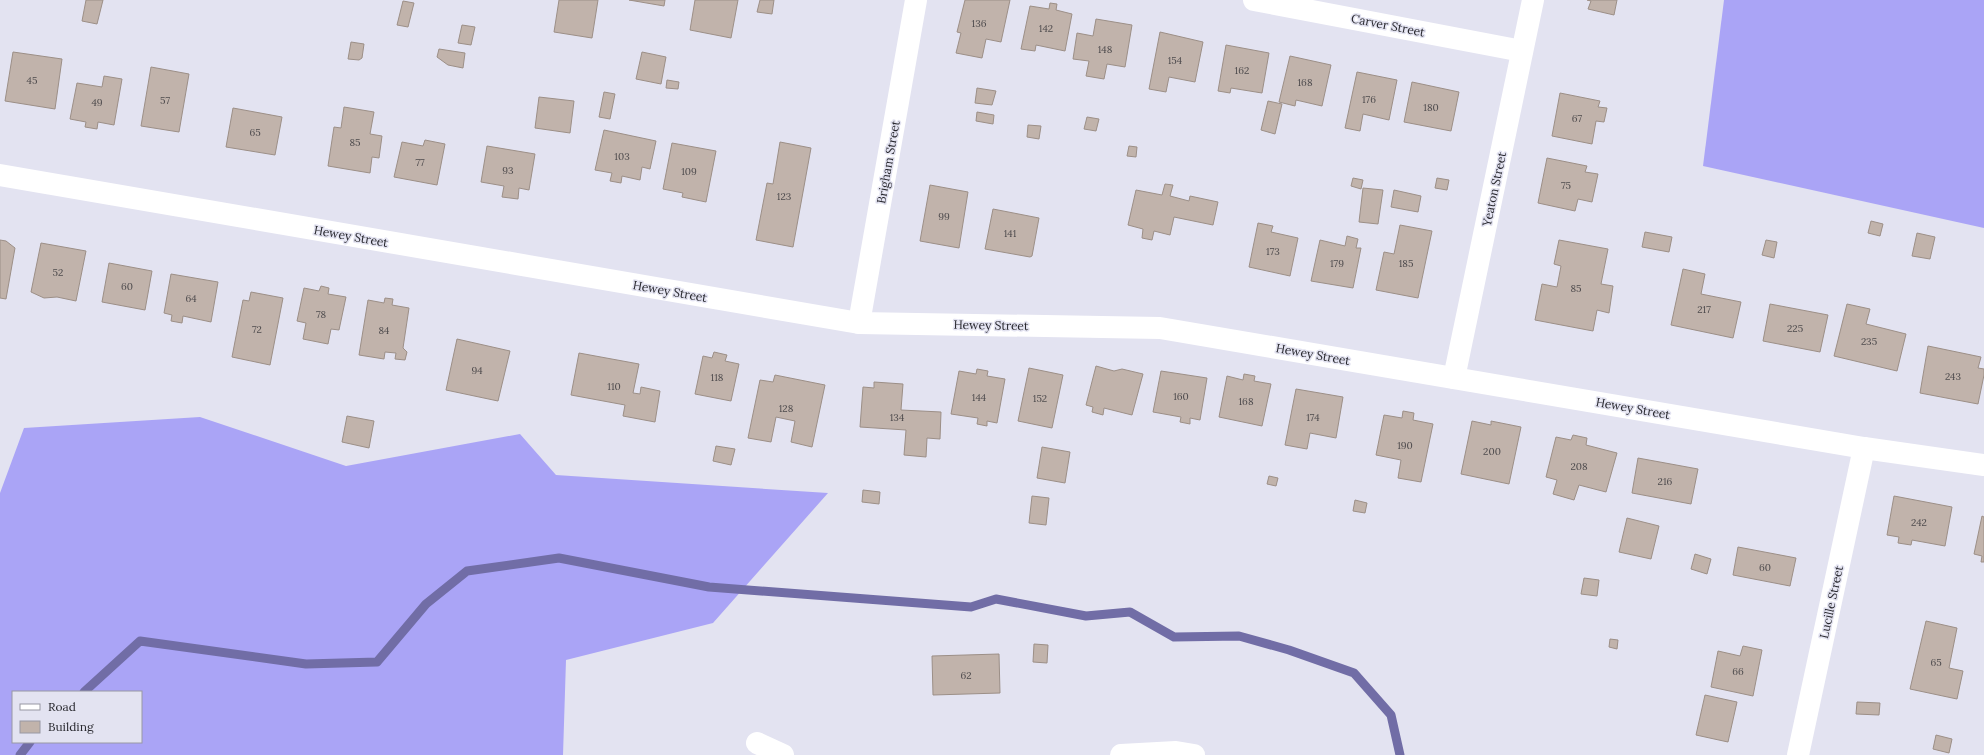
<svg xmlns="http://www.w3.org/2000/svg" width="1984" height="755" font-family="Lora,serif">
	<rect width="100%" height="100%" fill="#e3e3f1"/>
	<!-- forest -->
	<g fill="#aaa4f6" fill-rule="evenodd">
		<path d="M1724,0H1984V228L1703,166Z"/>
		<path d="M200,417L346,466L520,434L556,475L828,493L713,623L566,660L563,755H0V493L24,428ZM13,692H141V742H13Z"/>
	</g>
	<g fill="none" stroke-linecap="round" stroke-linejoin="round">
		<!-- stream -->
		<g stroke="#716da6" stroke-width="9">
			<path d="M84,692L140,641L306,664L377,662L426,604L467,571L559,558L709,587L971,607L996,599L1086,616L1130,612L1174,637L1239,636L1289,650L1354,673L1391,715L1400,755"/>
			<path d="M20,755L30,742"/>
		</g>
	</g>
	<!-- building -->
	<g fill="#c1b3ab" stroke="#9c8f87">
		<path d="M86,0H103L97,24L82,21Z"/>
		<path d="M559,0H598L592,38L554,32Z"/>
		<path d="M629,0H665L664,6Z"/>
		<path d="M695,0H738L731,38L690,30Z"/>
		<path d="M760,0H774L772,14L757,12Z"/>
		<path d="M965,0H1010L1001,42L986,39L982,58L956,53L961,33L957,32Z"/>
		<path d="M1587,0H1617L1614,15L1588,9L1591,1Z"/>
		<path d="M403,1L414,3L408,27L397,25Z"/>
		<path d="M1050,3L1057,4L1056,10L1072,14L1065,51L1036,45L1035,51L1021,49L1030,6L1049,9Z"/>
		<path d="M1096,19L1132,25L1125,67L1107,64L1104,79L1086,76L1089,61L1073,59L1077,33L1093,36Z"/>
		<path d="M462,25L475,27L471,45L458,43Z"/>
		<path d="M1160,32L1203,42L1195,82L1169,77L1166,92L1149,89Z"/>
		<path d="M351,42L364,44L362,58L359,60L348,59Z"/>
		<path d="M1226,45L1269,53L1262,93L1231,88L1230,93L1218,91Z"/>
		<path d="M439,49L465,53L463,68L448,65L437,57Z"/>
		<path d="M13,52L62,59L55,109L5,101Z"/>
		<path d="M642,52L666,57L661,84L636,79Z"/>
		<path d="M1290,56L1331,65L1322,106L1296,100L1295,106L1279,102Z"/>
		<path d="M151,67L189,74L179,132L141,126Z"/>
		<path d="M1357,72L1397,80L1389,120L1363,114L1360,131L1345,128Z"/>
		<path d="M104,76L122,79L114,125L98,122L97,129L85,127L86,122L70,119L77,83L102,87Z"/>
		<path d="M667,80L679,82L678,89L666,88Z"/>
		<path d="M1412,82L1459,92L1451,131L1404,122Z"/>
		<path d="M977,88L996,91L992,105L975,103Z"/>
		<path d="M604,92L615,94L610,119L599,117Z"/>
		<path d="M1560,93L1600,101L1598,107L1607,108L1604,122L1596,121L1592,144L1552,136Z"/>
		<path d="M539,97L574,101L570,133L535,128Z"/>
		<path d="M1268,101L1282,104L1275,134L1261,130Z"/>
		<path d="M344,107L374,112L370,134L382,136L379,158L372,157L370,173L328,166L334,127L341,128Z"/>
		<path d="M233,108L282,117L275,155L226,147Z"/>
		<path d="M977,112L994,115L993,124L976,121Z"/>
		<path d="M1087,117L1099,119L1096,131L1084,129Z"/>
		<path d="M1028,125L1041,126L1039,139L1027,137Z"/>
		<path d="M604,130L656,141L650,169L642,167L640,180L622,176L621,183L610,181L612,173L595,170Z"/>
		<path d="M425,140L445,144L437,185L394,177L402,142L423,146Z"/>
		<path d="M780,142L811,148L793,247L756,240L767,183L773,184Z"/>
		<path d="M672,143L716,151L706,202L682,197L683,193L663,189Z"/>
		<path d="M487,146L535,154L529,190L519,188L518,199L502,197L504,186L481,182Z"/>
		<path d="M1129,146L1137,147L1136,157L1127,156Z"/>
		<path d="M1547,158L1587,166L1585,172L1598,174L1592,202L1578,199L1575,211L1538,203Z"/>
		<path d="M1353,178L1363,180L1361,189L1351,186Z"/>
		<path d="M1437,178L1449,180L1447,190L1435,188Z"/>
		<path d="M1165,184L1173,185L1170,196L1189,201L1190,196L1218,202L1213,225L1174,217L1170,235L1154,231L1152,240L1142,238L1143,229L1128,225L1136,190L1162,195Z"/>
		<path d="M930,185L968,192L959,248L920,241Z"/>
		<path d="M1363,188L1383,190L1378,224L1359,222Z"/>
		<path d="M1394,190L1421,196L1418,212L1391,207Z"/>
		<path d="M993,209L1039,218L1032,256L1030,257L985,249Z"/>
		<path d="M1871,221L1883,224L1880,236L1868,233Z"/>
		<path d="M1258,223L1273,226L1271,232L1298,238L1290,276L1249,267Z"/>
		<path d="M1400,225L1432,231L1418,298L1376,290L1384,252L1394,254Z"/>
		<path d="M1645,232L1672,237L1669,252L1642,247Z"/>
		<path d="M1917,233L1935,237L1930,259L1912,256Z"/>
		<path d="M1347,236L1358,239L1356,248H1361L1353,288L1311,281L1320,240L1345,246Z"/>
		<path d="M0,240L6,241L15,248L6,299L0,298Z"/>
		<path d="M1559,240L1608,249L1601,284L1613,286L1609,313L1597,310L1593,331L1535,320L1542,284L1557,287L1561,266L1554,264Z"/>
		<path d="M1766,240L1777,242L1774,258L1762,255Z"/>
		<path d="M41,243L86,251L76,301L57,297L44,298L31,292Z"/>
		<path d="M109,263L152,271L145,310L102,302Z"/>
		<path d="M1683,269L1705,274L1701,294L1741,302L1733,338L1671,325Z"/>
		<path d="M171,274L218,282L211,322L183,316L182,323L171,321L172,315L164,313Z"/>
		<path d="M321,286L329,288L328,294L346,297L339,330L331,329L328,344L303,339L306,323L297,321L304,288L319,291Z"/>
		<path d="M251,292L283,298L270,365L232,357L243,300L249,301Z"/>
		<path d="M385,298L393,299L392,305L409,308L403,348L407,352L405,360L395,359L396,353L385,352L384,359L359,355L368,300L384,303Z"/>
		<path d="M1770,304L1828,315L1820,352L1763,341Z"/>
		<path d="M1847,304L1870,309L1866,324L1906,334L1897,371L1834,356Z"/>
		<path d="M457,339L510,351L498,401L446,390Z"/>
		<path d="M1928,346L1981,357L1978,368L1984,369V375L1978,404L1920,393Z"/>
		<path d="M714,352L727,355L725,361L739,364L731,401L695,394L703,356L712,358Z"/>
		<path d="M579,353L639,364L633,393L640,394L641,387L660,391L655,422L623,416L625,405L571,395Z"/>
		<path d="M1096,366L1114,371L1122,369L1143,374L1132,415L1104,408L1103,415L1092,412L1093,407L1086,405Z"/>
		<path d="M1029,368L1063,375L1052,428L1018,421Z"/>
		<path d="M977,369L988,371L987,376L1005,379L997,423L987,421V426L977,424L978,418L951,414L959,371L976,374Z"/>
		<path d="M1161,371L1207,378L1200,420L1190,418V424L1180,422L1181,417L1153,412Z"/>
		<path d="M1244,374L1255,376L1254,381L1271,384L1262,426L1219,417L1227,376L1243,380Z"/>
		<path d="M775,375L825,385L812,447L791,442L795,421L776,417L771,442L748,438L760,380L773,382Z"/>
		<path d="M874,382L903,384L901,410L941,412L940,439L927,438L926,457L904,455L906,430L860,427L863,387L874,388Z"/>
		<path d="M1296,389L1343,397L1336,438L1310,433L1307,449L1285,445Z"/>
		<path d="M1403,411L1414,413L1413,420L1433,424L1421,482L1398,478L1401,460L1376,455L1384,415L1402,418Z"/>
		<path d="M347,416L374,421L369,448L342,442Z"/>
		<path d="M1472,421L1491,425V421L1521,427L1509,484L1461,474Z"/>
		<path d="M1573,435L1587,438L1586,445L1617,453L1606,492L1579,485L1574,500L1553,494L1557,480L1546,477L1556,437L1571,440Z"/>
		<path d="M716,446L735,449L731,465L713,461Z"/>
		<path d="M1042,447L1070,452L1065,483L1037,478Z"/>
		<path d="M1638,458L1698,469L1691,504L1632,493Z"/>
		<path d="M1269,476L1278,478L1276,486L1267,484Z"/>
		<path d="M863,490L880,492L879,504L862,502Z"/>
		<path d="M1032,496L1049,498L1046,525L1029,523Z"/>
		<path d="M1894,496L1952,507L1945,546L1912,540L1911,545L1898,543L1899,537L1887,535Z"/>
		<path d="M1355,500L1367,503L1365,513L1353,511Z"/>
		<path d="M1982,516L1984,517V562H1981L1982,556L1974,554Z"/>
		<path d="M1627,518L1659,526L1651,559L1619,552Z"/>
		<path d="M1738,547L1796,558L1790,586L1733,575Z"/>
		<path d="M1695,554L1711,559L1707,574L1691,569Z"/>
		<path d="M1584,578L1599,580L1597,596L1581,594Z"/>
		<path d="M1926,621L1957,628L1949,668L1963,671L1957,699L1910,689Z"/>
		<path d="M1610,639L1618,640L1617,649L1609,647Z"/>
		<path d="M1034,644L1048,645L1047,663L1033,662Z"/>
		<path d="M1743,646L1762,650L1753,696L1711,687L1718,651L1740,656Z"/>
		<path d="M999,654L1000,693L933,695L932,656Z"/>
		<path d="M1705,695L1737,702L1728,742L1696,735Z"/>
		<path d="M1857,702L1880,703L1879,715L1856,714Z"/>
		<path d="M1936,735L1952,739L1949,753L1933,749Z"/>
	</g>
	<g fill="none" stroke-linecap="round" stroke-linejoin="round">
		<!-- minor -->
		<g stroke="#fff" stroke-width="22">
			<path d="M1254,0L1522,51"/>
			<path d="M0,175L859,323L1160,328L1864,448L1984,465"/>
			<path d="M859,323L916,0"/>
			<path d="M1454,378L1533,0"/>
			<path d="M757,743L783,755"/>
			<path d="M1121,755L1176,752L1194,755"/>
			<path d="M1798,755L1864,448"/>
		</g>
	</g>
	<g text-anchor="middle" dominant-baseline="central" stroke-width="3" stroke-linejoin="round" paint-order="stroke">
		<!-- number labels -->
		<g font-size="10" fill="#4e4b4d">
			<text x="979" y="23">136</text>
			<text x="1046" y="28">142</text>
			<text x="1105" y="49">148</text>
			<text x="1175" y="60">154</text>
			<text x="1242" y="70">162</text>
			<text x="32" y="80">45</text>
			<text x="1305" y="82">168</text>
			<text x="1369" y="99">176</text>
			<text x="165" y="100">57</text>
			<text x="97" y="102">49</text>
			<text x="1431" y="107">180</text>
			<text x="1577" y="118">67</text>
			<text x="255" y="132">65</text>
			<text x="355" y="142">85</text>
			<text x="622" y="156">103</text>
			<text x="420" y="162">77</text>
			<text x="508" y="170">93</text>
			<text x="689" y="171">109</text>
			<text x="1566" y="185">75</text>
			<text x="784" y="196">123</text>
			<text x="944" y="216">99</text>
			<text x="1010" y="233">141</text>
			<text x="1273" y="251">173</text>
			<text x="1337" y="263">179</text>
			<text x="1406" y="263">185</text>
			<text x="58" y="272">52</text>
			<text x="127" y="286">60</text>
			<text x="1576" y="288">85</text>
			<text x="191" y="298">64</text>
			<text x="1704" y="309">217</text>
			<text x="321" y="314">78</text>
			<text x="1795" y="328">225</text>
			<text x="257" y="329">72</text>
			<text x="384" y="330">84</text>
			<text x="1869" y="341">235</text>
			<text x="477" y="370">94</text>
			<text x="1953" y="376">243</text>
			<text x="717" y="377">118</text>
			<text x="614" y="386">110</text>
			<text x="1181" y="396">160</text>
			<text x="979" y="397">144</text>
			<text x="1040" y="398">152</text>
			<text x="1246" y="401">168</text>
			<text x="786" y="408">128</text>
			<text x="897" y="417">134</text>
			<text x="1313" y="417">174</text>
			<text x="1405" y="445">190</text>
			<text x="1492" y="451">200</text>
			<text x="1579" y="466">208</text>
			<text x="1665" y="481">216</text>
			<text x="1919" y="522">242</text>
			<text x="1765" y="567">60</text>
			<text x="1936" y="662">65</text>
			<text x="1738" y="671">66</text>
			<text x="966" y="675">62</text>
		</g>
		<!-- street labels -->
		<g font-size="12" fill="#28282e" stroke="#e3e3f1">
			<text transform="translate(1388 25) rotate(11)">Carver Street</text>
			<text transform="translate(888 162) rotate(-80)">Brigham Street</text>
			<text transform="translate(1494 189) rotate(-78)">Yeaton Street</text>
			<text transform="translate(351 236) rotate(10)">Hewey Street</text>
			<text transform="translate(670 291) rotate(10)">Hewey Street</text>
			<text transform="translate(991 325) rotate(1)">Hewey Street</text>
			<text transform="translate(1313 354) rotate(10)">Hewey Street</text>
			<text transform="translate(1633 408) rotate(10)">Hewey Street</text>
			<text transform="translate(1831 602) rotate(-78)">Lucille Street</text>
		</g>
	</g>
	<!-- legend -->
	<rect x="12" y="691" width="130" height="52" fill="#e3e3f1" stroke="#9898a3"/>
	<rect x="20" y="704" width="20" height="6" fill="#ffffff" stroke="#9898a3"/>
	<text x="48" y="711" font-size="12" fill="#28282e">Road</text>
	<rect x="20" y="721" width="20" height="12" fill="#c1b3ab" stroke="#9898a3"/>
	<text x="48" y="731" font-size="12" fill="#28282e">Building</text>
</svg>
